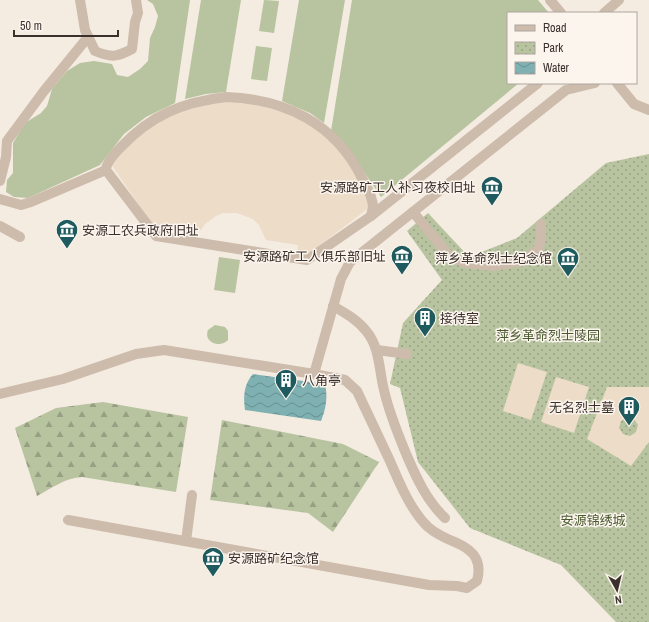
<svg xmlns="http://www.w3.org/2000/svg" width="649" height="622" font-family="'Archivo Narrow','Noto Sans SC',sans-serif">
	<defs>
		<pattern id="forest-firs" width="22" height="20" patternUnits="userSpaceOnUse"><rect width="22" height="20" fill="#b8c4a0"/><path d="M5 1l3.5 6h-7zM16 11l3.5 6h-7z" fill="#97a083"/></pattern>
		<pattern id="park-dots" width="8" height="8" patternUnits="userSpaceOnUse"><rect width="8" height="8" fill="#b8c4a0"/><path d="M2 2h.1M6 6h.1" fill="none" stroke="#97a083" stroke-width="1.8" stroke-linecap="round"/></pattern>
		<pattern id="water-waves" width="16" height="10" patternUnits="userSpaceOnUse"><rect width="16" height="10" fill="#7fb0b2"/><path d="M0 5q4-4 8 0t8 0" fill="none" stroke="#699091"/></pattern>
	</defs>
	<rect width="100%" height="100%" fill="#f4ebe1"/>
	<!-- grass -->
	<g fill="#b8c4a0">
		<path d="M147,0H190L175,103L146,117L124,134L100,165L28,198L14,197L6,192L7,180L13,173V143L25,123L41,113L47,106L52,89L67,71L80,63L94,61L112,64L117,75L128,77L140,69L148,61L150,38L155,27L158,16L153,4Z"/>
		<path d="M201,0H241L226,92L206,94L185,99Z"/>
		<path d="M264,0L279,1L274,33L259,31Z"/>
		<path d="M299,0H345L324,123L310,113L282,101Z"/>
		<path d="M352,0H538L549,13H508V83H519L381,197L360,166L331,131Z"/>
		<path d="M256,46L272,48L267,81L251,79Z"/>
		<path d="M219,257L240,260L235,293L214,290Z"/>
		<path d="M215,325L225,327L228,331V340C220,349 203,342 208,330Z"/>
	</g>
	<!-- forest -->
	<g fill="url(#forest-firs)">
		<path d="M103,402L188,417L176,492L82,477C65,478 52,488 37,496L15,428L56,408Z"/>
		<path d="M222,420L343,444L379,462L333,532L308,513L210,500Z"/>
	</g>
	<!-- park -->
	<path fill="url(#park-dots)" d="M649,154V622H616L561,565L470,528L418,462L400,388L390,384L403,323L442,280L407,231L428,213L469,257L517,238L606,163Z"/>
	<!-- plaza -->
	<g fill="#ecdcc8" fill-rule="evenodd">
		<path d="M243,101L277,108L309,124L336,146L356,174L370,207L311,252L302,254L297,253L298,245L266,240L259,225L253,219L237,213H223L216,216L205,224L201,230L169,225L168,233L155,229L111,164L120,153L145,129L175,112L208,102Z"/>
		<path d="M518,363L547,372L531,420L503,411Z"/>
		<path d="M556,377L589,387L574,433L541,422Z"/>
		<path d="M607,387H649V442L631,466L587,439ZM627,417L634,419L638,425L636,432L630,436L623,434L619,428L621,421Z"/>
	</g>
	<!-- water -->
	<path fill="url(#water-waves)" d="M253,374L325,384C328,398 326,408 321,421L245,410C243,396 244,384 253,374Z"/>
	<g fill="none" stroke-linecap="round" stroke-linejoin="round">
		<!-- minor -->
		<g stroke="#cdbbac" stroke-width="10">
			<path d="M80,0L85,30L95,51C112,58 117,57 132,49L135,22L138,13L136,0"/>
			<path d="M550,0L561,13"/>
			<path d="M604,13L619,0"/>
			<path d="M617,83L634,104L649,110"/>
			<path d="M226,97C285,99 335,123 362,178C366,185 373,199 373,207C373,209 371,213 371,216L307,260L156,236L106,170C106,162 116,152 121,147C151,115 183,102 226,97Z"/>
			<path d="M0,181L6,157L7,141L44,91L88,37"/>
			<path d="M0,199L21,205L31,202L106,170"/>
			<path d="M413,212L450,257L466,263L493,266L523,261L538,249L541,240V224"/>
			<path d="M371,216L538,83"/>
			<path d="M0,226L20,237"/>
			<path d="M333,306C345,313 358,320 367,332C380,348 379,371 384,390C389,413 398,434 407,456C417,479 427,501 445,518"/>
			<path d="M377,350L407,354"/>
			<path d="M0,394L63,379L136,354L164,350L314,374L341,279L350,262L566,90L595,83"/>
			<path d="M68,520L429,585L457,586L467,588L477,581C482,562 475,551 457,543C447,539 436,534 428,527C411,511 399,482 390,461C379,438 368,414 357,391L345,380L314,374"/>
			<path d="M186,541L192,495"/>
		</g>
	</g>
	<!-- icons -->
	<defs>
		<g id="museum-pin" transform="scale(1.15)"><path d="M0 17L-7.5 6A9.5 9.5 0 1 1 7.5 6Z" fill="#1f5a5e" stroke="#fbf5ee"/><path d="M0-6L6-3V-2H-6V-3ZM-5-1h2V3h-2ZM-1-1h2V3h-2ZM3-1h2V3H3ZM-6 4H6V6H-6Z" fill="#fff"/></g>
		<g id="building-pin" transform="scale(1.15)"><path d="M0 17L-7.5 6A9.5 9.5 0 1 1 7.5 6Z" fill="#1f5a5e" stroke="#fbf5ee"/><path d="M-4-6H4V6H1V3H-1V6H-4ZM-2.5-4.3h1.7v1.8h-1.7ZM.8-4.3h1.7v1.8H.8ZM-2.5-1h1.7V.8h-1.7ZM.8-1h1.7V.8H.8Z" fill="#fff"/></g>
	</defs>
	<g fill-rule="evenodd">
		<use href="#museum-pin" x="492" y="187"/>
		<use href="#museum-pin" x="67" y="230"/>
		<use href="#museum-pin" x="402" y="256"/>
		<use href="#museum-pin" x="568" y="258"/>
		<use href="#building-pin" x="425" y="318"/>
		<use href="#building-pin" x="286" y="380"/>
		<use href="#building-pin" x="629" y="407"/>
		<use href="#museum-pin" x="213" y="558"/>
	</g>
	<g text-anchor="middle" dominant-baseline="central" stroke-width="3" stroke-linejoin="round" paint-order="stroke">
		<!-- poi labels -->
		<g font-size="13" fill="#3b302b" stroke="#fbf5ee" text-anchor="end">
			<text x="476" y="187">安源路矿工人补习夜校旧址</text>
			<text x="82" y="230" text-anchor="start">安源工农兵政府旧址</text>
			<text x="386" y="256">安源路矿工人俱乐部旧址</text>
			<text x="552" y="258">萍乡革命烈士纪念馆</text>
			<text x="440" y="318" text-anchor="start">接待室</text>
			<text x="302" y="380" text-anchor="start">八角亭</text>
			<text x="614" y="407">无名烈士墓</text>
			<text x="228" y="558" text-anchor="start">安源路矿纪念馆</text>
		</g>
		<!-- park labels -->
		<g font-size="13" fill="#4a5a2e" stroke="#fbf5ee">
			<text x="548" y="335">萍乡革命烈士陵园</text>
			<text x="593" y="520">安源锦绣城</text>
		</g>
	</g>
	<!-- legend -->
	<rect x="507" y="12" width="130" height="72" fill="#fbf5ee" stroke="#aea6a0"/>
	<rect x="515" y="25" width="20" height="6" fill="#cdbbac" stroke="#aea6a0"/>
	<text x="543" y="32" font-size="12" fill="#3b302b">Road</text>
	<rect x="515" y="42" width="20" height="12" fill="url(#park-dots)" stroke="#aea6a0"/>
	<text x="543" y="52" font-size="12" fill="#3b302b">Park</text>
	<rect x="515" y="62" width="20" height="12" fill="url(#water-waves)" stroke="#aea6a0"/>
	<text x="543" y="72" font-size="12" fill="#3b302b">Water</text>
	<!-- north arrow -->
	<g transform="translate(617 590) rotate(172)" stroke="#fbf5ee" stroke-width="3" paint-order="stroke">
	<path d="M0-3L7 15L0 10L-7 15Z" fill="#3b302b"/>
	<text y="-6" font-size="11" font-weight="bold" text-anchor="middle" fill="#3b302b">N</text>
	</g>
	<!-- scale -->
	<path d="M14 30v6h104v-6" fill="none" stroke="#3b302b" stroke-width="2"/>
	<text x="20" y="30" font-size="12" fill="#3b302b" stroke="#fbf5ee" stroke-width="3" paint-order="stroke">50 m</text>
</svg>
